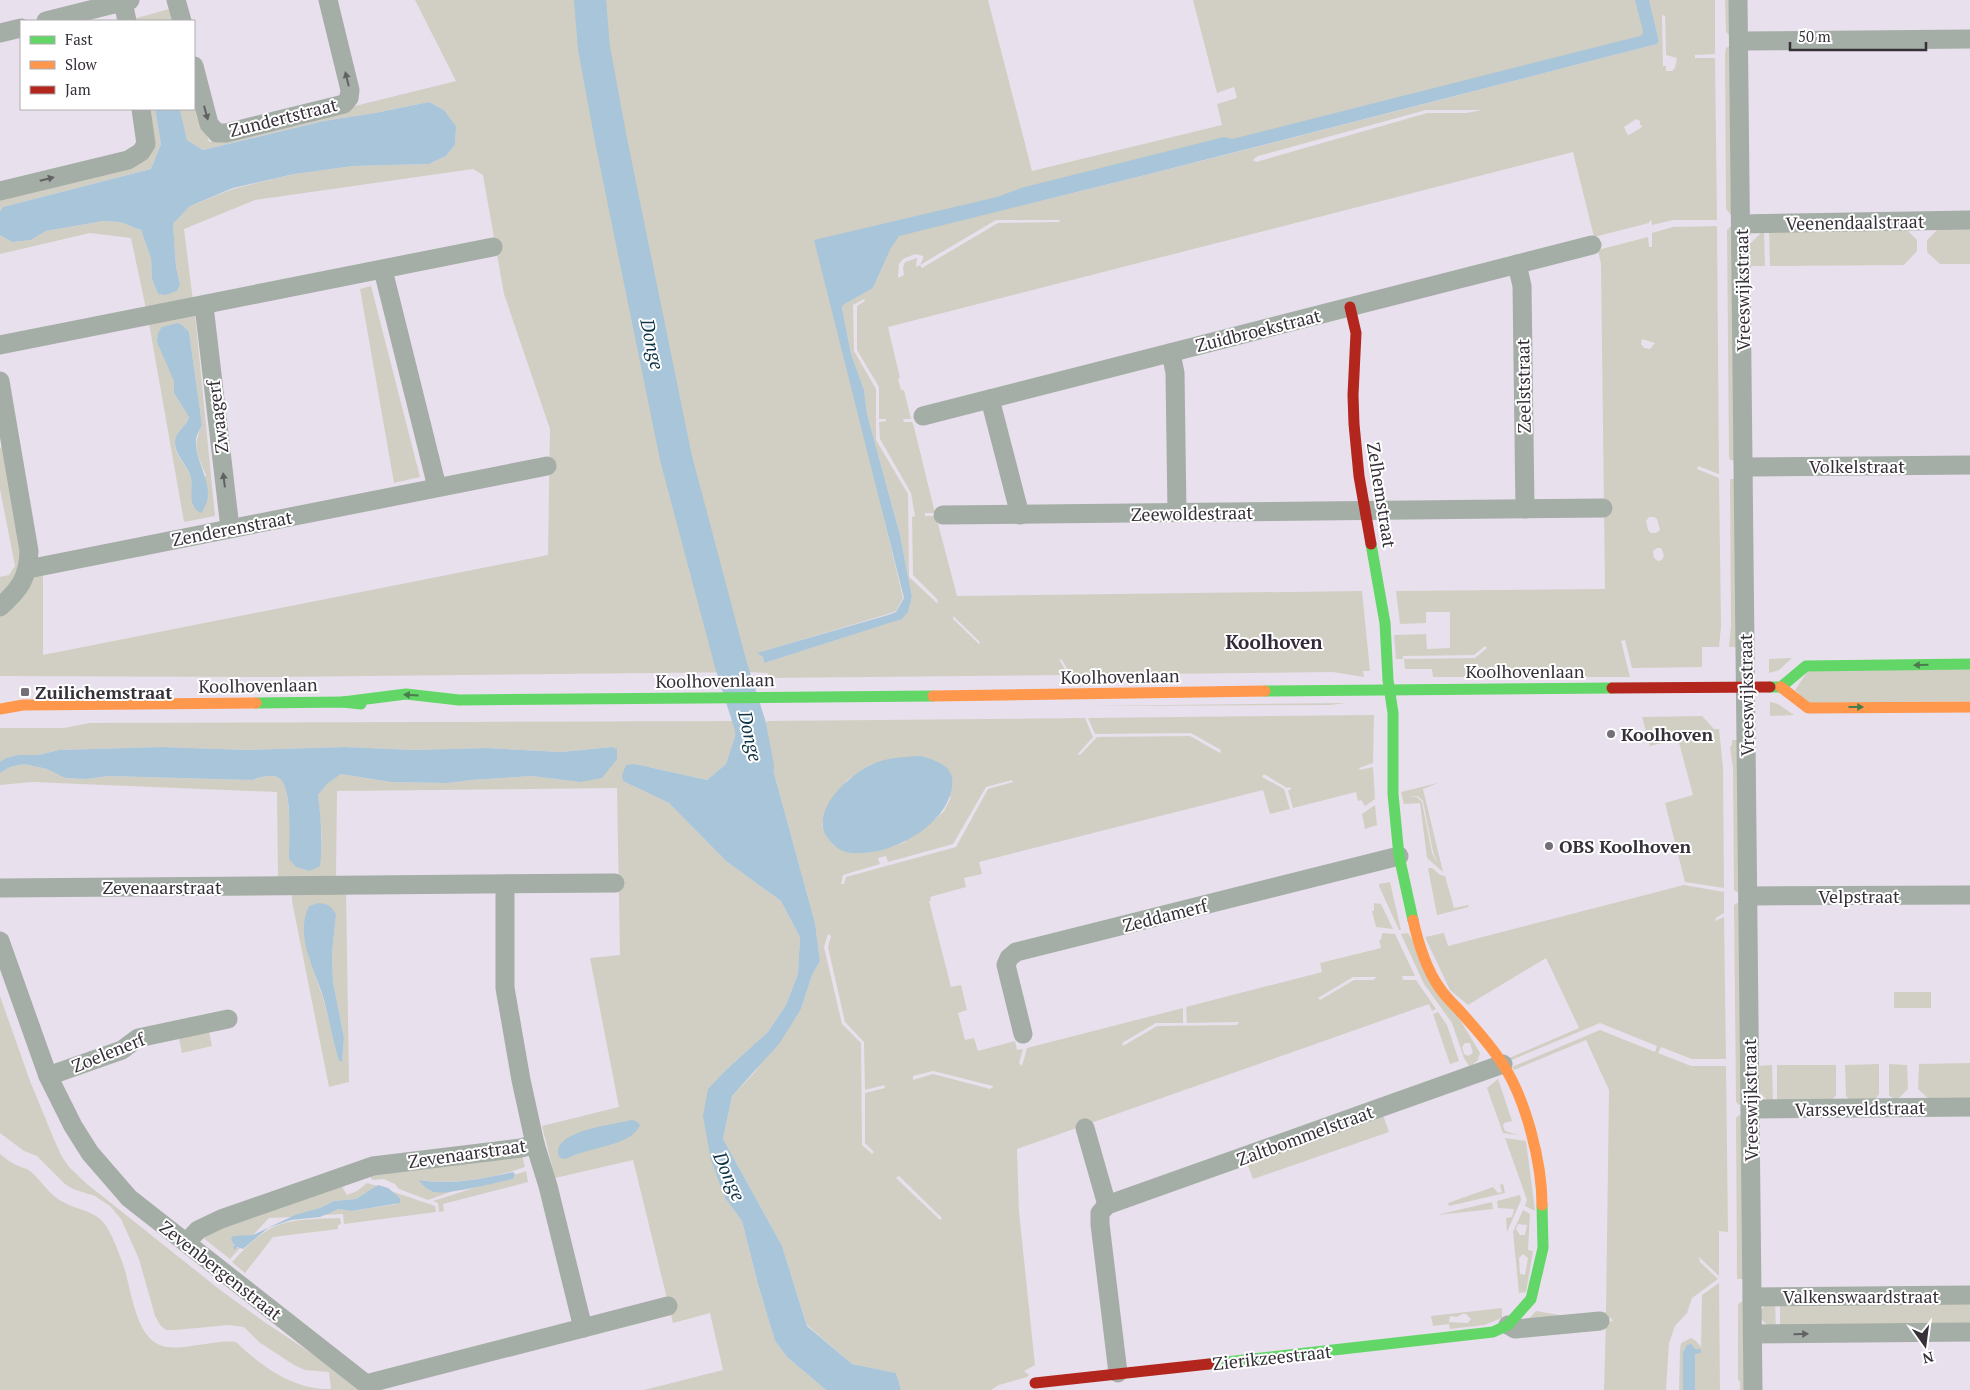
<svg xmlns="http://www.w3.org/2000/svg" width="1970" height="1390" font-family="'PT Serif',serif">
	<rect width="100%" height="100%" fill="#e8e0ec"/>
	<!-- green -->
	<g fill="#d1cfc3" fill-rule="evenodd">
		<path d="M415,0H988L1032,171L1222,125L1217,104L1237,98L1234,87L1217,93L1193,0H1640L1651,43L1248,136L818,241L903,598L896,611L888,614L758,653L763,657L764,663L901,619L908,612L912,597L900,535L867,414L864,390L851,354L842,308L843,305L873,288L891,248L899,235C1152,175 1404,109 1657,44L1659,41L1649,0H1715V54L1695,55V58H1715L1717,220H1673L1652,225L1651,219L1649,223L1594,237L1573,152L888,327L900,378L898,379L901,390H904L911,419H903L904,422H912L914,427L935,513H925V516H936L957,596L1362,591L1370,671H1363L1364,677L1333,672L1071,675L1062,660L1059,659L1068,675L768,678V673L747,672L275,677L0,676V614L21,595L35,575L43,573V655L548,555L550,429L504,294L483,175L473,169L255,200L184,229L193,301L146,309L131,238L90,233L0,254V235L12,242L31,240L46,231L103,221L120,222L141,230L151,258L152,279L158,294L166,295L177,291L180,284L176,267L173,224L190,206L233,189L294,174L353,166L429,164L446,156L455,145L456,126L444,110L429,102L375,113L324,121L203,150L187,140L180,109H194V84L209,142L456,81ZM1662,15L1665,16L1666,55L1677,58L1675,68L1672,71H1666V66H1663ZM1426,110H1482L1467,113H1427L1256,162L1253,160L1258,156ZM1636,119L1640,121V125H1642L1641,128L1629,135L1627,134L1624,127ZM996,220H1060L1059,222L998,223L922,268L920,265ZM915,254L923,256V259L920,265L916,267L917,258L905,262L903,268L904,275L898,278L899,264L903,259ZM864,299L865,301L857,306V350L879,387V419H886V421L879,422L880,439L911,493L915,516L912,517L913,575L937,599L938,604L909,577L908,494L876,440V389L854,351L853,305ZM953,616L980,642L979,644L953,619Z"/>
		<path d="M1725,0H1731L1730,36L1726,32Z"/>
		<path d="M173,8L177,21H134L133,19Z"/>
		<path d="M1730,46L1731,215L1726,209L1725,53L1726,48Z"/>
		<path d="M148,109H155L161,144L151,169L3,207L0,211V197L141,162Z"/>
		<path d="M1733,224L1736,461L1730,460L1729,456L1727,230Z"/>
		<path d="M1717,226L1719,474L1698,466L1697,469L1719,478L1721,626L1719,647H1702V667L1632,668L1625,640L1621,641L1630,677H1433L1432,669H1405L1404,659L1475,658L1487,648L1485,646L1474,655L1403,656V659H1396L1394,635L1426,634L1427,649L1450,648V612H1426V623L1400,624L1396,591L1605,589L1601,264L1598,250L1648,237L1649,247H1652V233L1673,227ZM1642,339L1655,343L1650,349L1644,348L1641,344ZM1649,517H1654L1657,519L1660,530L1656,533H1651L1648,530L1646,521ZM1657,548H1661L1664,555L1662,560L1658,561L1654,558L1653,551Z"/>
		<path d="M1905,228L1917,240V251L1904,265L1770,266L1769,230Z"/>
		<path d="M1939,228H1970V264H1940L1927,252V240Z"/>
		<path d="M1764,230L1765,266H1750V244Z"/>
		<path d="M371,286L420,477L394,483L360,289Z"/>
		<path d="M195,314L215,516L184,522L149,323ZM189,332L202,425C192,446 197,455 206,475L192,498C191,491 192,484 191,478C188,465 173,455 175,442C178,432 186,426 189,417L174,393V381Z"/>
		<path d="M4,447L22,545L17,576L0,595V577L9,575L15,566L0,489V448Z"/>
		<path d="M1730,479H1736L1738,647H1729L1731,626Z"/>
		<path d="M1792,658L1779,670L1769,673V659Z"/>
		<path d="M1970,669V701L1808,703L1795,690L1808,671Z"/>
		<path d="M1770,702L1778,704L1794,715L1770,716Z"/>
		<path d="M1346,703L1330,705L1082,706Z"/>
		<path d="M1374,715L1373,763L1359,768L1360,770L1373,767L1375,799L1365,806L1361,800L1358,801L1356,792L1293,808L1288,790H1291L1290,787L1287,788L1264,774L1262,777L1284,789L1290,809L1270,814L1263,790L979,862L982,874L964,878L966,887L930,897L931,901H929L951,987L961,985L967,1010L958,1013L965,1040L974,1038L978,1051L1015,1041L1017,1050L1023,1049L1019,1063L1022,1066L1027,1048L1183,1008V1023H1156L1122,1043L1123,1046L1157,1026L1237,1025L1239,1022L1187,1023L1186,1007L1322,972L1320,963L1381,948L1379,940H1381L1382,933L1395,934L1415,976H1402L1403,980H1416L1436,1009L1432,1011L1429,1004L1017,1149L1019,1212L1035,1365L1024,1371L1029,1375L1027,1377L999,1385L991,1390H901L896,1373L852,1364L807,1325L782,1246L723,1139L732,1096L754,1073L801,1009L812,975L820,961L815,923L761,726L768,721L1085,718L1093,737L1077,755L1081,754L1097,737L1190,736L1220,753L1221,750L1191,733L1095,734L1088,718ZM872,764L951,797L944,811L932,822L903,843L868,853L828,839L822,825L825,811L847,780ZM1012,780L1013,782L988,789L956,847L846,877L844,884H841L843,875L880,864L878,858L886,856L888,862L953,844L986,787ZM828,934L831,936L828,947L845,1022L864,1042L865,1090L884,1085L885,1088L865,1093V1143L874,1152L872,1154L862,1145L861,1043L842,1024L824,947ZM1353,977H1377L1373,980H1354L1320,1000L1318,998ZM933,1071L993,1086V1087L990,1089L933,1074L913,1080V1076ZM899,1176L942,1218L940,1220L896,1178Z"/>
		<path d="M1702,716L1714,729H1719L1723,767L1724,888L1685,882L1665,803L1693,795L1678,739L1650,746L1642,717Z"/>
		<path d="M740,721L726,764L707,780L635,764L623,781L669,803L726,861L781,901L800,937L798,974L786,1005L768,1032L727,1069L709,1089L725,1198L742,1221L758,1284L775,1341L787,1357L826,1390H644L723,1370L710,1313L673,1323L633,1160L555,1178L542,1126L619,1107L590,958L620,955L617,788L337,791L336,877H278L277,792L32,782L0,785V773L10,767L24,764L47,769L65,778L87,779L108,776L252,780L270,775L280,778L286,785L289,813L321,855L322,836L318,795L327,784L341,774L391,782L448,783L471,780L532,776L580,782L611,747L561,752L487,748L414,750L344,747L246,750L162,747L59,750L38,755H18L6,758L0,763V728H64L90,723Z"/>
		<path d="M1732,740H1739L1741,892H1737L1734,890L1733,768L1730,747L1732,745Z"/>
		<path d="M1438,783L1423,789L1443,872L1427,858L1420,803L1404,804L1401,792ZM1418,796L1423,801L1433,852L1438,864L1432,853L1422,802L1417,797H1409Z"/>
		<path d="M1375,805L1377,825L1365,829L1362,814Z"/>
		<path d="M1428,868H1432L1440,875L1445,876L1454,908L1468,905L1469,907L1437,915Z"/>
		<path d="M1390,882L1401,930H1399L1379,886V884Z"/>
		<path d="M1684,885L1724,892V913L1716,918L1715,921L1724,917L1726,1059H1692L1661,1047L1658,1053L1691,1066H1726L1728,1232L1719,1231V1276L1699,1257L1700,1262L1718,1279L1692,1298L1687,1313L1675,1326L1669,1343L1666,1390H1604L1606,1322L1613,1321L1611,1318L1605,1319V1312L1527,1321L1536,1311L1565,1316L1606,1312L1609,1090L1586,1040L1514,1070L1512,1067L1600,1030L1655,1052L1657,1046L1600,1023L1509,1061L1507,1059L1579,1028L1546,958L1468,1005L1450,990L1425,937L1444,933L1448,946Z"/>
		<path d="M346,890L349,1082L329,1087L292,901V891ZM336,915L332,953L333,982L344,1038L342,1060L339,1061L323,998L314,972Z"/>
		<path d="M1739,902L1742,1104L1739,1105L1736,1102L1734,905Z"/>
		<path d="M1374,903L1381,904L1393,929L1376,927L1372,911H1374Z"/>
		<path d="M1408,933L1480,1053L1478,1060L1470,1067L1464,1058L1452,1023L1424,984L1401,934ZM1465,1043H1470L1473,1053L1468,1056L1464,1054L1462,1047Z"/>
		<rect x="1894" y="992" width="37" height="16"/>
		<path d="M0,996L30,1081L53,1137L62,1157L70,1168L87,1184L219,1289L263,1321L335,1369L384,1390H0V1154C5,1158 10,1162 16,1165C20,1167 26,1168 30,1171C43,1182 50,1197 67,1204C82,1211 99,1212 108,1229C114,1240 119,1253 123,1264C131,1287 135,1336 160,1345C179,1353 213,1339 236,1342C262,1367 294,1390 331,1389L329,1372L305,1370L294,1365L259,1342L244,1327L229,1325L175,1330H166L160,1325L155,1316L139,1259L121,1219L110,1206L95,1196L73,1189L65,1184L37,1156L24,1151L0,1133Z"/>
		<path d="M1438,1012L1447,1025L1459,1061L1450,1064L1433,1014Z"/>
		<path d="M208,1027L212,1046L182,1053L178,1033Z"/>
		<path d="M1970,1063V1100H1930L1918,1089L1919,1064Z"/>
		<path d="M1879,1064V1094L1874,1101H1851L1846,1096L1845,1065Z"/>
		<path d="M1889,1064L1907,1065L1908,1089L1896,1101L1889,1095Z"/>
		<path d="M1772,1065L1773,1102H1769L1757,1090V1066Z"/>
		<path d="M1777,1065H1836V1095L1831,1101L1777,1102Z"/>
		<path d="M1498,1079L1512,1121L1504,1123L1503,1126L1505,1131L1518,1135L1503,1133L1487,1088Z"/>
		<path d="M1743,1114L1745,1279H1737L1736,1118L1739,1115Z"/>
		<path d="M1383,1115L1389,1132L1253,1179L1247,1163Z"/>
		<path d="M1505,1138L1526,1141L1535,1211L1525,1206L1527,1200Z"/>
		<path d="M522,1155L525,1167C491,1179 454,1185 419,1180L456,1190L428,1200L399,1189L395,1184L384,1179L372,1180L370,1175Z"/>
		<path d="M526,1171L528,1182L443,1204L444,1211L439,1212L438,1203L433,1201L480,1186L513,1179L514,1175Z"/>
		<path d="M367,1183L377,1186L356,1199L334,1201L320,1208L292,1217L269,1218L253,1235L240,1237L233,1247L240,1248L230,1259L202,1237L205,1233L341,1185L347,1195L357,1191Z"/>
		<path d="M1503,1184L1505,1193L1449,1206L1448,1203L1493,1187L1498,1193L1502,1192L1500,1185Z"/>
		<path d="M391,1191L435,1206L436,1212L344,1224L343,1214L324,1215L339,1209L352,1211L397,1204L400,1198Z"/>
		<path d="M1520,1195L1521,1200L1507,1232L1506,1218L1512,1217L1514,1209L1498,1208L1497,1201Z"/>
		<path d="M1492,1202L1493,1209L1437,1215Z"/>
		<path d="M1523,1210L1530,1214L1528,1250L1533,1251L1526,1292L1519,1293L1513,1232ZM1518,1224L1527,1225L1525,1235H1520L1516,1229ZM1523,1254L1528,1258L1525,1275L1520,1274L1519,1258Z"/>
		<path d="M340,1218L341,1224L338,1225V1229L273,1237L245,1273L232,1262C271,1219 284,1220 340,1218Z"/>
		<path d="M1719,1283L1720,1390H1695V1354L1700,1349H1684L1683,1390H1679L1680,1350L1681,1343L1691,1338L1696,1341L1701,1347L1702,1295Z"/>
		<path d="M1970,1298V1326L1780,1328V1301Z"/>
		<path d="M1770,1300H1775L1776,1328H1770L1759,1317V1312Z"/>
		<path d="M1743,1301L1746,1390H1740V1381L1738,1380V1304Z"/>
		<path d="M1502,1308V1318L1484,1325L1450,1329L1449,1324L1433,1326L1431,1316ZM1462,1314H1466L1471,1319L1468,1323L1449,1322L1450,1316L1457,1317Z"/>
	</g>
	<!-- water -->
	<g fill="#a8c5d9">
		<path d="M1635,0H1649L1659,41L1657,44C1404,109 1152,174 899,236L891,248L873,288L843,305L842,308L851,354L864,390L867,414L900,535L912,597L908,612L902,619L764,663L763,657L757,653L888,615L896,612L904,598L814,240L997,197L1021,188L1224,137L1232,139L1640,36L1643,34V31Z"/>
		<path d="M429,102L444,110L456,126L455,145L446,156L429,164L353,166L294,174L233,188L190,206L173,224L176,267L180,284L177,291L166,295L158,294L152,279L151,258L141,230L120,222L103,221L46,231L31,240L12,242L0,235V211L3,207L151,169L161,144L155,109H180L187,140L203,150L324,121L375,113Z"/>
		<path d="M178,323L183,326L189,332L202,425C200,430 196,435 196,440C194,465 220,489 201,513C187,506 193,491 191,478C188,465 176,457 175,444C175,431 186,428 189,417L174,393V381L157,342L158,333L162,327Z"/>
		<path d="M740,721L761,726L815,923L820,961L812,975L801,1009L779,1044L732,1096L723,1139L782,1246L807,1326L852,1364L896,1373L901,1390H826L787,1357L775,1341L758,1284L742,1221L725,1198L711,1160L703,1116L708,1089L727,1069L768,1032L786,1005L798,974L800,937L781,901L726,861L669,803L623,781L622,775L626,765L635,764L707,780L726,764Z"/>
		<path d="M162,747L246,750L344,747L414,750L487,748L561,752L612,747L617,749V759L602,778L580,782L532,776L471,780L448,783L391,782L341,774L327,784L318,795C321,819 323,842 320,866L310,871L296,867L289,859C289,844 293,786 279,778C271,773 261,777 252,780L108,776L87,779L65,778L47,769L24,764L10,767L0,773V762L6,758L18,755H38L59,750Z"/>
		<path d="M921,756C937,761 955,766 952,786C948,825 891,856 854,853C844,853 838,849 831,842C804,815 849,774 873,764C888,757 905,757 921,756Z"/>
		<path d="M319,903C328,904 332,906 336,915L332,953L333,982L344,1038L342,1061H339C333,1041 329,1020 324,1000C316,971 294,937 309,906Z"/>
		<path d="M631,1120L636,1121L640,1125C631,1147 586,1147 566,1159L560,1158C547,1131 614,1125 631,1120Z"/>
		<path d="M513,1172L515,1174L513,1179C498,1182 447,1195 434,1192C428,1190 422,1185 419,1180C451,1185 482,1179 513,1172Z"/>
		<path d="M378,1185L388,1188L400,1198V1203L352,1211L339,1209L320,1217L291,1220L268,1228L243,1249L237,1247L235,1250L233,1247L235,1245L231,1240L233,1236L253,1235L295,1215L320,1208L334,1201L356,1199Z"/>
		<path d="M1691,1344L1695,1349H1701V1353L1695,1354V1390H1683V1352L1687,1345Z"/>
	</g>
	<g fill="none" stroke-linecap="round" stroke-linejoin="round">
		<!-- river -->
		<path stroke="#a8c5d9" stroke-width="32" d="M590,0L594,48L611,140L676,458L731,665L750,725L758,766"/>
		<!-- street -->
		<g stroke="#a4ada6" stroke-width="19">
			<path d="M176,0L182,21"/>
			<path d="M1738,0L1753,1390"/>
			<path d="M123,2L127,21"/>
			<path d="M46,21L130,0"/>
			<path d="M0,33L21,28"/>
			<path d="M1739,41L1970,39"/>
			<path d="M194,66L209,124L217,133H226L344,104L349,98L350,90L328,0"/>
			<path d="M0,191L128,160L141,152L146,144L141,109"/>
			<path d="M1741,224L1970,220"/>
			<path d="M1517,264L1522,286L1525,509"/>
			<path d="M383,270L437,487"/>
			<path d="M204,306L230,528"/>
			<path d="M0,345L493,247"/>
			<path d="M1171,353L1175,373L1177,513"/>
			<path d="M0,381L29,551C28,578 20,589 0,607"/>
			<path d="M990,399L1020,515"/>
			<path d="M923,416L1592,245"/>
			<path d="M1744,467L1970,465"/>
			<path d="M943,515L1603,508"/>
			<path d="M28,569L547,466"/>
			<path d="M0,888L615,883"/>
			<path d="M1748,896L1970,895"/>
			<path d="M0,941L48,1076L73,1126L90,1153L129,1198L366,1384L668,1306"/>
			<path d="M1023,1034L1006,965L1009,958L1016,952L1399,856"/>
			<path d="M48,1076L122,1050L138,1038L228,1019"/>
			<path d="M1750,1109L1970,1107"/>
			<path d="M1085,1128L1107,1205"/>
			<path d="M535,1144L548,1186L583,1328"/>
			<path d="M186,1243L198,1230L221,1219L373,1166L521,1148L535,1144L521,1080L505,988V884"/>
			<path d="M1752,1297L1970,1295"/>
			<path d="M1508,1325L1515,1329L1600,1321"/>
			<path d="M1753,1334L1970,1332"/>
			<path d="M1118,1373L1100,1224V1213L1107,1205L1503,1064"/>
		</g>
		<!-- fast -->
		<g stroke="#63d668" stroke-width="11">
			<path d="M1371,544L1385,623L1388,680L1393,713V794L1399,856L1413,920"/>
			<path d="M1770,687H1781L1806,666L1970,664"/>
			<path d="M1265,691L1612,688"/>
			<path d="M343,702L406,694L459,700L933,696"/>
			<path d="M256,703L343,702L361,704"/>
			<path d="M1209,1364L1493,1332L1508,1325L1531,1299L1543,1248L1542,1205"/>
		</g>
		<!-- slow -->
		<g stroke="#ff974d" stroke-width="11">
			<path d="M1781,687L1808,708L1970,707"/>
			<path d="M933,696L1265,691"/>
			<path d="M0,709L23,705L256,703"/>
			<path d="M1413,920C1418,942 1425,967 1439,987C1444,995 1452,1003 1459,1010C1474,1027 1490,1044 1502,1063C1526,1099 1542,1163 1542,1205"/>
		</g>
		<!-- jam -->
		<g stroke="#b3261e" stroke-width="11">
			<path d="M1350,307L1356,333L1353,395L1354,424L1359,476L1371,544"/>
			<path d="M1612,688L1770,687"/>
			<path d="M1035,1383L1209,1364"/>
		</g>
	</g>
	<!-- one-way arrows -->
	<defs><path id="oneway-solid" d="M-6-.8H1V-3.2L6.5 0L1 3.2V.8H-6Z" transform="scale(1.25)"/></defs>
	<g fill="#626265">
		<use href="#oneway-solid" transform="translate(347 79) rotate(-104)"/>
		<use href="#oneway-solid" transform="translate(206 113) rotate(75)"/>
		<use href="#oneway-solid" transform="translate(47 179) rotate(-14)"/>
		<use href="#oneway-solid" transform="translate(224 480) rotate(-97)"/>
		<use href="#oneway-solid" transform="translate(1801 1334) rotate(-1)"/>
	</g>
	<g fill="#4a7b4e">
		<use href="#oneway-solid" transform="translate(1921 665) rotate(179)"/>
		<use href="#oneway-solid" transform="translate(411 695) rotate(-176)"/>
		<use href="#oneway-solid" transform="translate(1856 707)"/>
	</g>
	<!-- markers -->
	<g fill="#746e78" stroke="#fff" stroke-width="2">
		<rect x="20" y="687" width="10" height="10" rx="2.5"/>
		<circle cx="1611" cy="734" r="5"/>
		<circle cx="1549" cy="846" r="5"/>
	</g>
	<g text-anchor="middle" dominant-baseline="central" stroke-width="4" stroke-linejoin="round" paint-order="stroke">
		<!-- street labels -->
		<g font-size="18" fill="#363039" stroke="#fff">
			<text transform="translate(283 117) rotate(-14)">Zundertstraat</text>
			<text transform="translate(1855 222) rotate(-1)">Veenendaalstraat</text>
			<text transform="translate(1742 290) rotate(-91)">Vreeswijkstraat</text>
			<text transform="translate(1258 330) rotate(-14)">Zuidbroekstraat</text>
			<text transform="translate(1523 386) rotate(-91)">Zeelststraat</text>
			<text transform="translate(217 417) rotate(-97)">Zwaagerf</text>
			<text x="1857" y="466">Volkelstraat</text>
			<text transform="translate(1382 495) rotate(81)">Zelhemstraat</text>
			<text transform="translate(1192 513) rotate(-1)">Zeewoldestraat</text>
			<text transform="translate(232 528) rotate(-11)">Zenderenstraat</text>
			<text x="1525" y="671">Koolhovenlaan</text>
			<text transform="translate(1120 676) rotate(-1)">Koolhovenlaan</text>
			<text transform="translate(715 680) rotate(-1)">Koolhovenlaan</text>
			<text transform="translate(258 685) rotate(-1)">Koolhovenlaan</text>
			<text transform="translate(1746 695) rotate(-91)">Vreeswijkstraat</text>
			<text x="162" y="887">Zevenaarstraat</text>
			<text x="1859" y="896">Velpstraat</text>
			<text transform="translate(1165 915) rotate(-14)">Zeddamerf</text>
			<text transform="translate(108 1052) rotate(-22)">Zoelenerf</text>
			<text transform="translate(1750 1100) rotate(-91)">Vreeswijkstraat</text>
			<text transform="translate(1860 1108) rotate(-1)">Varsseveldstraat</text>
			<text transform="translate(1305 1135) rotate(-20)">Zaltbommelstraat</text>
			<text transform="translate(467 1153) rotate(-8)">Zevenaarstraat</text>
			<text transform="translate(221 1270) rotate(38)">Zevenbergenstraat</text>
			<text x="1861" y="1296">Valkenswaardstraat</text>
			<text transform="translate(1272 1357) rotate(-6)">Zierikzeestraat</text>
		</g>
		<!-- poi labels -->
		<g font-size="18" font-weight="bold" fill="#363039" stroke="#fff" text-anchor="start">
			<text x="35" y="692">Zuilichemstraat</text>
			<text x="1621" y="734">Koolhoven</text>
			<text x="1559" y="846">OBS Koolhoven</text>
		</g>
		<!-- water labels -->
		<g font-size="19" font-style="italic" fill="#0d3446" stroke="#fff">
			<text transform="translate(653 344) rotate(78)">Donge</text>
			<text transform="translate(751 736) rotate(77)">Donge</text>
			<text transform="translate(730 1176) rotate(66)">Donge</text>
		</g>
		<!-- neighbourhood labels -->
		<g font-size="19" font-weight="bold" fill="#34293b" stroke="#fff">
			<text x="1274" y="641">Koolhoven</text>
		</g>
	</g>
	<!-- legend -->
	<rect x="20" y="20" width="175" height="90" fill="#ffffff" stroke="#afacb0"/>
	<rect x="30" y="36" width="25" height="8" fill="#63d668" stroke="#afacb0"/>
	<text x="65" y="45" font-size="15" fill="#363039">Fast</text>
	<rect x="30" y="61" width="25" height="8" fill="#ff974d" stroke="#afacb0"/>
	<text x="65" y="70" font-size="15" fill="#363039">Slow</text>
	<rect x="30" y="86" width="25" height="8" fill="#b3261e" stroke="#afacb0"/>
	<text x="65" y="95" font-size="15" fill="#363039">Jam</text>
	<!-- north arrow -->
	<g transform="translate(1925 1345) rotate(166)" stroke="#ffffff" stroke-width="4" paint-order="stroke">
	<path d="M0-4L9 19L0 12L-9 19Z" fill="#363039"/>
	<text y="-8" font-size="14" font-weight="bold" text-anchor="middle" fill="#363039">N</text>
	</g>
	<!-- scale -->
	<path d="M1790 42v8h136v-8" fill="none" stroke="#363039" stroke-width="2.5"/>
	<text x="1798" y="42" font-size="15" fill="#363039" stroke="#ffffff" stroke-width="4" paint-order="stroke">50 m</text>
</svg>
